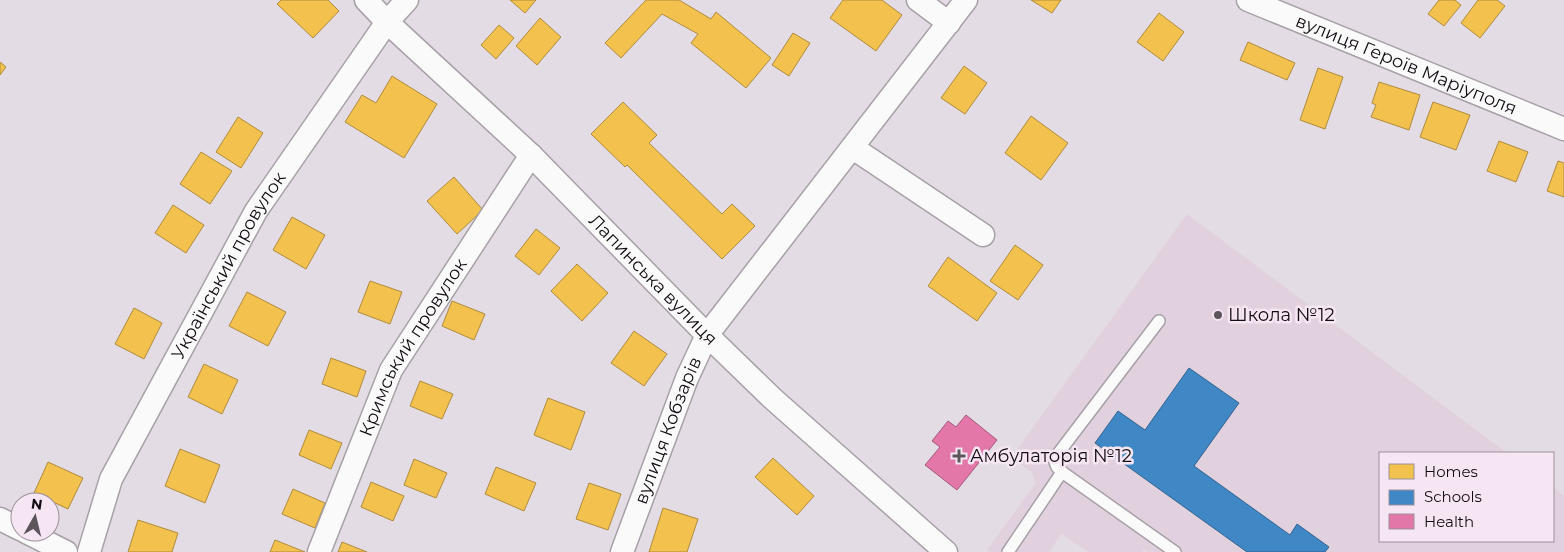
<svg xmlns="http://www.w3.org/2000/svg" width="1564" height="552" font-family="Montserrat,sans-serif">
	<rect width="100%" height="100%" fill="#e4dce4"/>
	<!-- built -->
	<path fill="#e1d1df" d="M1187,214L1507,453H1380V541H1553V487L1564,496V552H1148L1144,549L1142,552H1089L1061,534L1049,552H990L987,550L1035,484L1032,472L1011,458Z"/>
	<!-- homes -->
	<g fill="#f2c14e" stroke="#af8b3c">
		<path d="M281,0H328L339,11L313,38L277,4Z"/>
		<path d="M510,0H536L525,13Z"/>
		<path d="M646,0H679L711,19L716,12L771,58L746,88L691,43L698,34L662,14L621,58L605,43Z"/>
		<path d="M843,0H882L902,15L876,51L830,18Z"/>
		<path d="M1031,0H1061L1052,13Z"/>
		<path d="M1439,0H1455L1461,5L1444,26L1428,14Z"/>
		<path d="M1478,0H1497L1505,6L1480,38L1461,23Z"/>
		<path d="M1159,13L1184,32L1163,61L1137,42Z"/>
		<path d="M540,18L561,37L537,65L516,46Z"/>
		<path d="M499,25L514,38L496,59L481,45Z"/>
		<path d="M793,33L810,43L789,76L772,65Z"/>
		<path d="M1248,42L1295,63L1287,80L1240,60Z"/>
		<path d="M0,62L6,67L0,75Z"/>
		<path d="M964,66L987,83L965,114L941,98Z"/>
		<path d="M1318,68L1343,77L1325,129L1300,120Z"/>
		<path d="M392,76L437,104L404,158L345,122L362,95L376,103Z"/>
		<path d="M1379,82L1420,95L1409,130L1371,117L1376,105L1372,103Z"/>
		<path d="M623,102L657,135L649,143L722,214L732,204L755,226L722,259L627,165L625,167L591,134Z"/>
		<path d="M1433,102L1470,115L1456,150L1420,137Z"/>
		<path d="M1031,116L1068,143L1041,180L1005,153Z"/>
		<path d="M238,117L263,133L241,168L216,152Z"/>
		<path d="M1499,141L1528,152L1516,182L1487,171Z"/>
		<path d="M201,152L232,171L210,204L180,184Z"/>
		<path d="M1558,161L1564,163V197L1547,191Z"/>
		<path d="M454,177L483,210L457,234L427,201Z"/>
		<path d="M173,205L204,225L186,253L155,233Z"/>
		<path d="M292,217L325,235L306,269L273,250Z"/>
		<path d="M536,229L560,248L539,275L515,256Z"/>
		<path d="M1015,245L1043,265L1018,300L990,281Z"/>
		<path d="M948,257L997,293L977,321L928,286Z"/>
		<path d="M577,264L608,293L582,321L551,291Z"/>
		<path d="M370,281L402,292L390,324L358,312Z"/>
		<path d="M247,292L286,312L268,346L229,326Z"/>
		<path d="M452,301L485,314L474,340L442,326Z"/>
		<path d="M134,308L162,323L144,359L115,344Z"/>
		<path d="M634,331L667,354L644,386L611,363Z"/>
		<path d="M331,358L366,371L357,397L322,384Z"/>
		<path d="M204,364L238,380L222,414L188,397Z"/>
		<path d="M420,381L453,394L442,419L410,406Z"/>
		<path d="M548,398L585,412L571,450L534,435Z"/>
		<path d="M309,430L342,443L331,469L299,455Z"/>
		<path d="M180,449L220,465L205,503L165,486Z"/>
		<path d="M773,458L814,496L797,515L755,477Z"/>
		<path d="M414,459L447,473L436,498L404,485Z"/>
		<path d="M48,462L83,478L68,509L34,493Z"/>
		<path d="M496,467L536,483L524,511L485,494Z"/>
		<path d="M371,482L404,496L393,521L361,507Z"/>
		<path d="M589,483L621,494L608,530L576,519Z"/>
		<path d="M293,489L325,503L315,528L282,514Z"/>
		<path d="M663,508L698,519L687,552H649Z"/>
		<path d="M138,520L178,533L172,552H128Z"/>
		<path d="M275,540L305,552H270Z"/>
		<path d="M342,542L367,552H338Z"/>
	</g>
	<!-- schools -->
	<path fill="#3f88c5" stroke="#32638f" d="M1189,368L1239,403L1194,466L1290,535L1297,524L1329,547L1325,552H1247L1095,443L1118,411L1145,430Z"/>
	<!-- health -->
	<path fill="#e377a8" stroke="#a4577b" d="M966,415L997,440L957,490L925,465L940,447L932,441L948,421L956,427Z"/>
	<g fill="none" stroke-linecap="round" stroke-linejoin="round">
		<!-- service casing -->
		<g stroke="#a7a1a7" stroke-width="14">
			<g id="service">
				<path d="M1062,472L1175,552"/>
				<path d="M1008,552L1062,472L1057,467L1054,459L1159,321"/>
			</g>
		</g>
		<!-- minor casing -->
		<g stroke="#a7a1a7" stroke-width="25">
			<g id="minor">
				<path id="s1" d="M366,0L387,22L531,155L707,335L772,398L946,552"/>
				<path d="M918,0L949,23"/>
				<path id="s2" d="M1248,0L1564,129"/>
				<path d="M853,148L983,235"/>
				<path d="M0,519L20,529"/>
				<path d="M26,532L66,552"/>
				<path id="s3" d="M89,552L111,479L256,211L387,22L407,0"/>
				<path id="s4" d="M319,552L391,370L531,155"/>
				<path id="s5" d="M622,552L687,378L707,335L966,0"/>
			</g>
		</g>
		<!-- service -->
		<use href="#service" stroke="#fbfafb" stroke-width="11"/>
		<!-- minor -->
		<use href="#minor" stroke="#fbfafb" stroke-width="22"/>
	</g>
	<!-- markers -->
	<g fill="#5c555c" stroke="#f6e6f4" stroke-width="2">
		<circle cx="1218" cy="315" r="5"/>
		<path d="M956.5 448.5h5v5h5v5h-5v5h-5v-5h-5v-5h5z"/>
	</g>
	<g text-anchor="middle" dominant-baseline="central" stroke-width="5" stroke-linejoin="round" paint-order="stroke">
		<!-- street labels -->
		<g font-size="18" fill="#120d12" stroke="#f6e6f4">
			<text stroke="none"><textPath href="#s2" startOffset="171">вулиця Героїв Маріуполя</textPath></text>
			<text stroke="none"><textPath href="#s3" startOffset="320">Український провулок</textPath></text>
			<text stroke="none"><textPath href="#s1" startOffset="401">Лапинська вулиця</textPath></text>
			<text stroke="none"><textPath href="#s4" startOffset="226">Кримський провулок</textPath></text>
			<text stroke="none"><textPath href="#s5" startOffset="130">вулиця Кобзарів</textPath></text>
		</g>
		<!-- poi labels -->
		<g font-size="18" fill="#120d12" stroke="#f6e6f4" text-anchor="start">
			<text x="1228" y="315">Школа №12</text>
			<text x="970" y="456">Амбулаторія №12</text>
		</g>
	</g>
	<!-- legend -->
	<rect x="1379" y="452" width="175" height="90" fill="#f6e6f4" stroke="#9b8f9a"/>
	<rect x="1389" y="464" width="25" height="15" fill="#f2c14e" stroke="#9b8f9a"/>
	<text x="1424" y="477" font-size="15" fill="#120d12">Homes</text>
	<rect x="1389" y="490" width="25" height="15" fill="#3f88c5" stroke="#9b8f9a"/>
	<text x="1424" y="502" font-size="15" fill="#120d12">Schools</text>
	<rect x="1389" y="514" width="25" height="15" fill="#e377a8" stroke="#9b8f9a"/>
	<text x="1424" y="527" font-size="15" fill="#120d12">Health</text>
	<!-- north arrow -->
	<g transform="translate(35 517) rotate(8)"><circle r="24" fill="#f6e6f4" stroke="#9b8f9a"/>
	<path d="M0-4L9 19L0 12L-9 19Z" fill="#5c555c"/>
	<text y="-8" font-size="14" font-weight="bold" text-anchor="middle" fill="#120d12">N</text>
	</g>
</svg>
